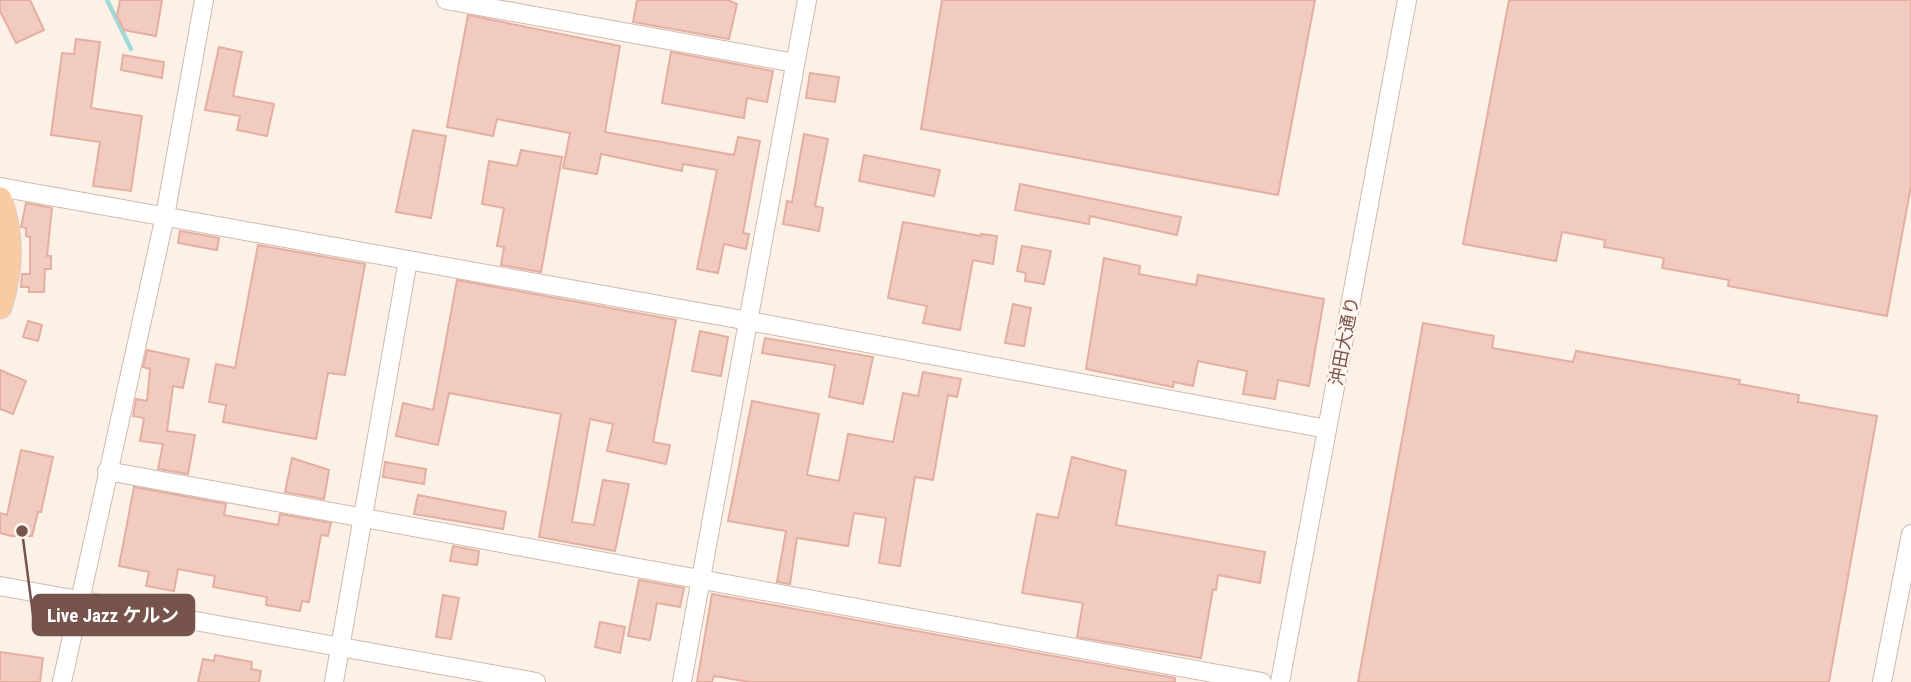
<svg xmlns="http://www.w3.org/2000/svg" width="1911" height="682" font-family="'Roboto Condensed','Noto Sans JP',sans-serif">
	<rect width="100%" height="100%" fill="#fcf1e7"/>
	<g fill="none" stroke-linecap="round" stroke-linejoin="round">
		<!-- stream -->
		<path stroke="#a2d8d8" stroke-width="4.5" d="M107,0L131,49"/>
	</g>
	<!-- building -->
	<g fill="#f1cbbf" stroke="#e4afa0" stroke-width="2">
		<path d="M0,0H30L44,30L16,43L0,11Z"/>
		<path d="M120,0H162L156,36L124,30L117,16Z"/>
		<path d="M637,0H728L737,4L729,39L633,22Z"/>
		<path d="M942,0H1315L1278,195L921,129Z"/>
		<path d="M1509,0H1911V186L1887,316L1728,286L1729,280L1662,268L1664,258L1604,247L1605,240L1562,232L1556,261L1463,244Z"/>
		<path d="M468,15L620,46L605,132L734,155L738,137L760,141L743,233L749,234L746,249L724,244L718,273L697,269L717,170L683,164L682,171L601,154L597,174L563,168L570,133L497,119L493,136L447,127Z"/>
		<path d="M76,39L100,42L91,108L142,116L131,191L93,186L100,142L51,135L62,53L74,54Z"/>
		<path d="M219,47L242,52L233,96L274,104L267,136L237,130L240,116L205,110Z"/>
		<path d="M671,52L773,71L767,102L747,98L744,118L662,103Z"/>
		<path d="M123,55L164,62L162,78L121,70Z"/>
		<path d="M810,73L839,77L835,102L806,98Z"/>
		<path d="M413,130L446,136L431,218L396,212Z"/>
		<path d="M804,134L828,139L815,206L823,208L819,231L783,224L787,201L792,202Z"/>
		<path d="M521,150L562,157L541,272L501,265L504,247L497,246L504,208L482,204L489,161L517,166Z"/>
		<path d="M864,155L940,170L934,196L859,181Z"/>
		<path d="M1020,184L1181,217L1177,235L1090,216L1089,224L1015,210Z"/>
		<path d="M26,203L52,208L47,256H51V269H45L44,292H29V287H21L22,274H30V237L26,236V228L21,227Z"/>
		<path d="M903,222L981,236V234L997,236L993,264L973,260L960,330L923,323L927,306L888,298Z"/>
		<path d="M180,231L219,238L217,250L178,243Z"/>
		<path d="M258,245L365,264L345,375L328,373L316,439L223,422L226,405L209,402L216,364L235,368Z"/>
		<path d="M1022,246L1051,251L1044,284L1025,281L1026,273L1017,271Z"/>
		<path d="M1104,258L1140,266L1139,274L1196,285L1198,275L1324,299L1309,386L1278,380L1275,399L1243,394L1247,371L1198,361L1193,386L1174,382L1173,387L1086,369Z"/>
		<path d="M457,280L676,320L653,442L670,445L666,464L607,451L613,424L590,419L572,522L594,525L603,480L629,484L615,551L539,537L561,414L449,393L438,445L396,436L403,403L433,410Z"/>
		<path d="M1013,304L1031,308L1024,346L1005,343Z"/>
		<path d="M28,321L42,325L38,341L23,337Z"/>
		<path d="M1423,323L1494,336L1492,348L1573,362L1576,351L1740,380L1739,384L1799,395L1798,402L1877,416L1829,682H1358Z"/>
		<path d="M700,331L728,337L721,376L692,371Z"/>
		<path d="M765,338L873,357L863,404L829,397L835,365L762,353Z"/>
		<path d="M147,350L189,359L183,388L173,386L167,431L195,435L188,474L158,469L163,444L140,441L144,418L133,416L136,399L147,401L150,369L143,367Z"/>
		<path d="M0,370L26,381L13,414L0,409Z"/>
		<path d="M923,372L961,379L957,397L948,395L933,480L915,477L900,566L879,563L886,518L854,513L848,546L797,538L790,584L777,582L786,531L728,521L752,401L819,414L807,475L839,481L848,434L893,442L903,393L918,396Z"/>
		<path d="M21,450L53,457L41,512H38L32,536H11L0,533V513L7,515Z"/>
		<path d="M1072,457L1126,471L1116,525L1265,552L1260,583L1218,575L1216,590L1213,589L1201,658L1077,637L1083,603L1022,593L1037,514L1058,518Z"/>
		<path d="M292,458L329,470L324,499L285,492Z"/>
		<path d="M385,462L426,469L424,484L383,477Z"/>
		<path d="M134,487L226,504L224,515L278,525L280,514L331,523L328,536L321,535L309,602L302,601L300,611L266,605L267,597L213,587L215,576L178,569L174,591L146,586L149,572L119,566Z"/>
		<path d="M418,495L506,512L503,529L414,514Z"/>
		<path d="M453,546L479,551L477,565L450,561Z"/>
		<path d="M639,580L684,588L680,607L657,603L650,640L628,636Z"/>
		<path d="M712,594L1175,678V682H749L714,676L712,682H697Z"/>
		<path d="M443,595L459,598L451,639L436,637Z"/>
		<path d="M600,622L625,627L620,653L595,647Z"/>
		<path d="M0,652L43,658L40,682H0Z"/>
		<path d="M215,655L252,662L251,669L261,671L259,682H198L203,659L214,661Z"/>
	</g>
	<g fill="none" stroke-linecap="round" stroke-linejoin="round">
		<!-- minor casing -->
		<g stroke="#d0b9af" stroke-width="20">
			<g id="minor">
				<path d="M446,0L795,63"/>
				<path d="M0,187L749,321L1327,429"/>
				<path d="M107,471L1262,682"/>
				<path d="M0,586L536,682"/>
				<path d="M62,682L165,216L204,0"/>
				<path d="M334,682L408,260"/>
				<path d="M682,682L807,0"/>
				<path d="M1280,682L1407,0"/>
				<path d="M1882,682L1911,534"/>
			</g>
		</g>
		<!-- major casing -->
		<g stroke="#d9cfcd" stroke-width="25">
			<path id="major" d="M0,199C13,235 12,271 0,307"/>
		</g>
		<!-- minor -->
		<use href="#minor" stroke="#fff" stroke-width="18"/>
		<!-- major -->
		<use href="#major" stroke="#facba1" stroke-width="23"/>
	</g>
	<g text-anchor="middle" dominant-baseline="central" stroke-width="5" stroke-linejoin="round" paint-order="stroke">
		<!-- street labels -->
		<g font-size="18" fill="#76544b" stroke="#fff5ee">
			<text transform="translate(1344 341) rotate(-79)">沖田大通り</text>
		</g>
	</g>
	<!-- callouts -->
	<path fill="none" stroke="#76544b" stroke-width="2.5" d="M22 531L33 615"/>
	<circle fill="#76544b" stroke="#fff5ee" stroke-width="2.5" cx="22" cy="531" r="7"/>
	<rect fill="#76544b" stroke="#76544b" stroke-width="2.5" x="33" y="595" width="161" height="40" rx="7"/>
	<g font-size="19" text-anchor="middle" font-weight="bold" fill="#fff">
		<text x="113" y="622">Live Jazz ケルン</text>
	</g>
</svg>
